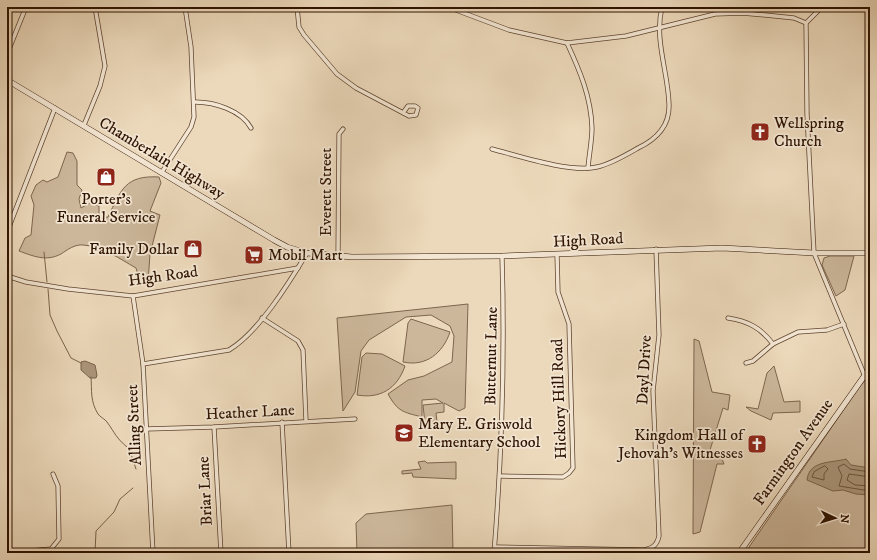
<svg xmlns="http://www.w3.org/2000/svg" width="877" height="560" font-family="'IM FELL DW Pica',serif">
	<rect width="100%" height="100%" fill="#ecd9bb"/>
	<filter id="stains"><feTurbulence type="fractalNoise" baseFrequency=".005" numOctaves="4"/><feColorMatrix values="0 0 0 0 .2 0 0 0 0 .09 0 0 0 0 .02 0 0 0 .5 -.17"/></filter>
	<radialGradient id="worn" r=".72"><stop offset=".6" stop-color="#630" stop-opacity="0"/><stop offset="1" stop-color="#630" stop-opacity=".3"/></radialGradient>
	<!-- green -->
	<g fill="#ccb79b" stroke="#7d654e">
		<path d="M67,152L73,153L77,161V185L82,190L79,199L81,208L90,203L99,206V218L108,217C121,190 125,175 159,177L161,183L150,211L160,215L150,254L148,283L139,278L136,268C120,259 102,246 83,245C75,244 67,250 61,254C46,262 33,256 19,251L25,238L31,235L34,205L31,196L36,185L43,180L47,182L58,177Z"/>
		<path d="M830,256H854L845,290L836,296L822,265L824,258Z"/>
		<path d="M468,304L465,408L459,411L444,403V412L436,413L437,422L425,424L423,405L443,403L436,399L422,400V417C403,412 398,412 388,394L408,380L424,376L452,362L454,336L450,326L431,315L406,317L369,340L361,351L355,392L343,411L337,318Z"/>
		<path d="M411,319L450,332C443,353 426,367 403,362L408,323Z"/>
		<path d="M694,339L699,341L712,392L730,395L728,410L723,408L710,450L720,454L724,464H717L700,532L693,534Z"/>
		<path d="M366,353L382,354L405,366C397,389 380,399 357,395L362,357Z"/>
		<path d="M774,366L784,402L800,401V412L773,413L771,420L751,411L746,407L758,409L767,373Z"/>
		<path d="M870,373V553H745L858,389Z"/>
		<path d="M425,461L427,463L456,462V479L413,477L412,473L402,474V471L421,469L418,462Z"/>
		<path d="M452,505L453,553H357L356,523L366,514Z"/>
	</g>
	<!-- water -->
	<g fill="#ab967b" stroke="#79624a">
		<path d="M85,361L95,365L97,375L96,378H90L81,370V362Z"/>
		<path d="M846,459L851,465L870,468V495L856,494L843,490L833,491L807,480C809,460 832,463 846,459Z"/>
	</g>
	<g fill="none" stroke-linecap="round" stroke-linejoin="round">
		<!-- shore -->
		<g stroke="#6c543e" stroke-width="1">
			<path d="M825,466L828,469L824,474V480L812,477L814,472Z"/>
			<path d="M870,472L850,469L844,464L838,467L842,476L839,486L870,491"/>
			<path d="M870,477L849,474L847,480L855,485L870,486"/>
		</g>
		<!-- stream -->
		<g stroke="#79624a" stroke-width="1">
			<path d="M44,252L47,282"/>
			<path d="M48,289L50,315L57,331L71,358L81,363"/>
			<path d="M91,377C92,391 90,401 98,414C100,417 105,419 107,422C115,433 116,438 127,447"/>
			<path d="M131,454L136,469"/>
			<path d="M95,553L96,531L114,512L120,499L133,488"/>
		</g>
		<!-- street casing -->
		<g stroke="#5e442f" stroke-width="5">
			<g id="street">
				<path d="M297,7L299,27L304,35L337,74L356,88L409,116L416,115L418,108L415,106H408L403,113"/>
				<path d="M448,7L509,30L567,43L626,36L715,14L742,13L765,15L794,18L806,23"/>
				<path d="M822,7L806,23L807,114L814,253L864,374"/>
				<path d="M567,43C580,71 591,97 592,128C592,141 589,155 588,168"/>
				<path d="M7,54L26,7"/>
				<path d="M195,102C214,102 241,110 251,128"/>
				<path d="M84,125L100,86L105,66L95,7"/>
				<path d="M492,149C519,156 570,173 597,167C611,164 626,155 638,148C657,139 670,126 669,104C668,71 654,40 662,7"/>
				<path d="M162,172L191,127L194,117L191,47L185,7"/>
				<path d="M7,232L55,108"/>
				<path d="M338,257L339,134L343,129"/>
				<path d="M7,276L26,282L68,289L133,296L298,268"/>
				<path d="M133,296L143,364L153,553"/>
				<path d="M262,318L298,341L303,350L306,421"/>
				<path d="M728,318C748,321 761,328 773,344"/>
				<path d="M746,363L753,361L773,344L798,332L827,330L844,324"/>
				<path d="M143,364L229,350C258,333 289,283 307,253"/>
				<path d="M282,422L289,553"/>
				<path d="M214,427L221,553"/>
				<path d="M146,429L214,427L355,419"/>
				<path d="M500,476L563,477L569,473L573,468L569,324L558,292L557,254"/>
				<path d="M495,547L644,550C653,548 657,545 659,536L653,391L659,335L656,249"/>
				<path d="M7,553L51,549L59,539L58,486L53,474"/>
				<path d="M494,553C502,454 505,355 502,256"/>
			</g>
		</g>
		<!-- secondary casing -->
		<g stroke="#2e1300" stroke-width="6">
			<g id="secondary">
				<path d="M7,80L274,240L287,247L307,253L352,257L502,256L722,248L814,253H870"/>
				<path d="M739,553L870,368"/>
			</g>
		</g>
		<!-- street -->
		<use href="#street" stroke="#f3e6d3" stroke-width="3.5"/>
		<!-- secondary -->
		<use href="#secondary" stroke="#f3e6d3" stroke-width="5"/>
	</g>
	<!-- icons -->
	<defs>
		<g id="church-square" transform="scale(1)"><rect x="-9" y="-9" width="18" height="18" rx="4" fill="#8f2418" stroke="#f3e6d3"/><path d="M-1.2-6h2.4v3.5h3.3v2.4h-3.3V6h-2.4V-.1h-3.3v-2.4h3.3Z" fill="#fff"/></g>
		<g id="shop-square" transform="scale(1)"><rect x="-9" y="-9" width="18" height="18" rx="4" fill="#8f2418" stroke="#f3e6d3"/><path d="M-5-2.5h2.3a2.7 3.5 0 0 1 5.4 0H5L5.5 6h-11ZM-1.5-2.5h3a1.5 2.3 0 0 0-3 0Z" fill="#fff"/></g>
		<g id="supermarket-square" transform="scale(1)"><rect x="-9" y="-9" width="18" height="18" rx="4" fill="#8f2418" stroke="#f3e6d3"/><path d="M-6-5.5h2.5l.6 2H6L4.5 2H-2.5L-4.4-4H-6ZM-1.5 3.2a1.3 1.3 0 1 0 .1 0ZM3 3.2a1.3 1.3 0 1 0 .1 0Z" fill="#fff"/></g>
		<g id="school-square" transform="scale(1)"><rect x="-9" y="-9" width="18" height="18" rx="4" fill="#8f2418" stroke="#f3e6d3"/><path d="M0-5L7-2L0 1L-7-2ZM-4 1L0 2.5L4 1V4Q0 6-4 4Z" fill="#fff"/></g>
	</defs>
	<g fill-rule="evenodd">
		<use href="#church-square" x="760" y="132"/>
		<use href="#shop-square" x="106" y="177"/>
		<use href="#shop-square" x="193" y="249"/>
		<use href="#supermarket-square" x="254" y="255"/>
		<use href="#school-square" x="404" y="433"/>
		<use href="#church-square" x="757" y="444"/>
	</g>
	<g text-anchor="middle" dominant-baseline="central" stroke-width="3.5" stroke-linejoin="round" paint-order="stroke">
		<!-- poi labels -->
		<g font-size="16" fill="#2e1300" stroke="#f3e6d3" text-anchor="start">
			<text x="774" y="123">Wellspring<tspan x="774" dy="18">Church</tspan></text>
			<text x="106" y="199" text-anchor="middle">Porter's<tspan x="106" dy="18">Funeral Service</tspan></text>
			<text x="179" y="249" text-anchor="end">Family Dollar</text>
			<text x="268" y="255">Mobil Mart</text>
			<text x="418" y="424">Mary E. Griswold<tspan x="418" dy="18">Elementary School</tspan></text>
			<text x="743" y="435" text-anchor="end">Kingdom Hall of<tspan x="743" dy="18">Jehovah's Witnesses</tspan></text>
		</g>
		<!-- street labels -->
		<g font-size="16" fill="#2e1300" stroke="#f3e6d3">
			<text transform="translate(162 158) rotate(31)">Chamberlain Highway</text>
			<text transform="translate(326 192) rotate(-90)">Everett Street</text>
			<text transform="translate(588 240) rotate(-3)">High Road</text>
			<text transform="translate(163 276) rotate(-8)">High Road</text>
			<text transform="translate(491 356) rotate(-89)">Butternut Lane</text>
			<text transform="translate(644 370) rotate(-87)">Dayl Drive</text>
			<text transform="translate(559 399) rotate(-92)">Hickory Hill Road</text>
			<text transform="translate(250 412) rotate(-3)">Heather Lane</text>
			<text transform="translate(134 425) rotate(-93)">Alling Street</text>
			<text transform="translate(793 452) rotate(-55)">Farmington Avenue</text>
			<text transform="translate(205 491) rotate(-93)">Briar Lane</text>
		</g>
	</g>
	<!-- margin -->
	<rect width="877" height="560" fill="none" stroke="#ecd9bb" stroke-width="24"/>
	<rect x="8" y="8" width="861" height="544" fill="none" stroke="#2e1300" stroke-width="2"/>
	<rect x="12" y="12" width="853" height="536" fill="none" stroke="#2e1300"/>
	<!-- north arrow -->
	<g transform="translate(835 518) rotate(94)" stroke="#f3e6d3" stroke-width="3" paint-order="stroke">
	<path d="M0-3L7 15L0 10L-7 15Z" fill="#2e1300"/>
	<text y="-6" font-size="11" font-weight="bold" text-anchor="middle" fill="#2e1300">N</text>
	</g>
	<rect width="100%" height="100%" filter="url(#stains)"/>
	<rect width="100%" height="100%" fill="url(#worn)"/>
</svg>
